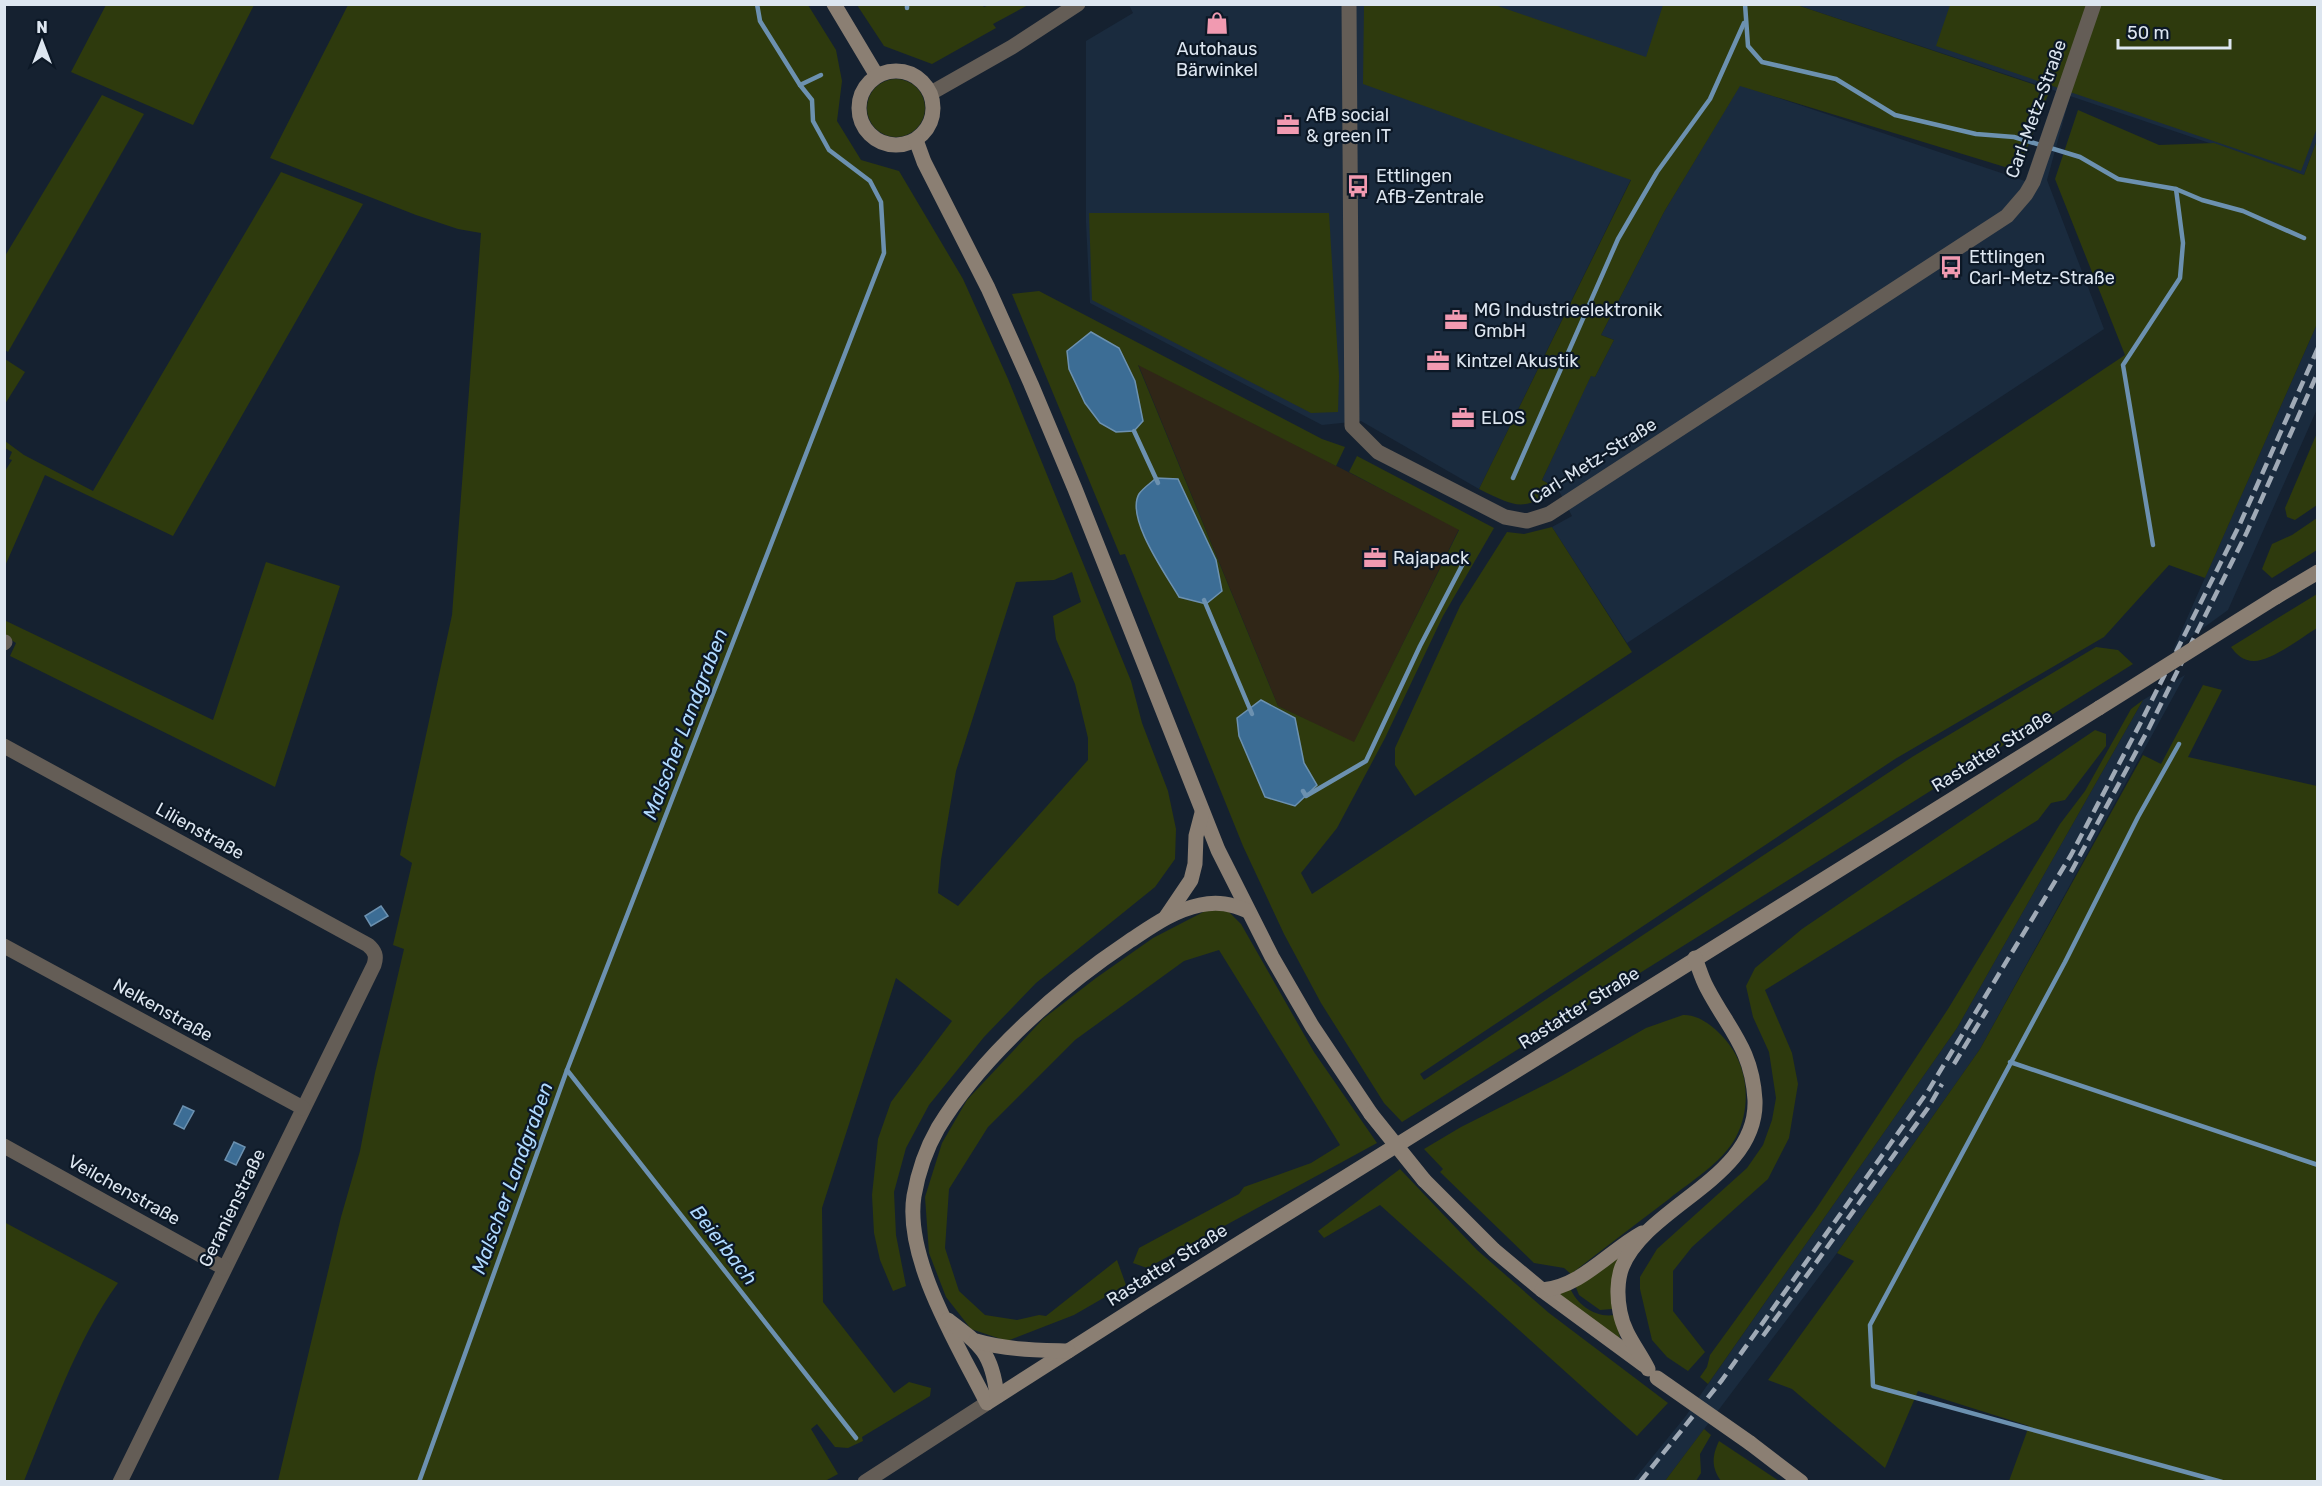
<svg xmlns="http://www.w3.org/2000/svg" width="2322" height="1486" font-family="Rubik,sans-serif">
	<rect width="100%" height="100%" fill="#152130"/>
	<!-- commercial -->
	<path fill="#302617" d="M1138,364L1459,529L1354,743L1278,706Z"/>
	<!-- built -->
	<g fill="#1a2b3e">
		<path d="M1129,5H1698L1631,179L1479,489L1361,421L1322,425L1090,303L1086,223V41L1133,13Z"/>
		<path d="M1797,5H2317V140L2304,175L2070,96L2047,180L2104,329L1627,643L1552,527L1572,516L1558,489L1542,480L1591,375L1595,377L1614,340L1601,335L1664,212L1740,85L2025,181L2056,91Z"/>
		<path d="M2317,324V409L2228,610L2173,650Z"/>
		<path d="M2185,675L1980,1049L1837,1253L1668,1477L1665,1481L1632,1482L1685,1417L1957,1028L2143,700Z"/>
	</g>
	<!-- green -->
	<g fill="#2e3a0d" fill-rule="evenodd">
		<path d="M106,5V4L254,5L193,125L71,72Z"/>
		<path d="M348,5H808L836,50L842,81L837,121L861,160L899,171L963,279L1008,379L1131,681L1142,723L1168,791L1176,829L1175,859L1155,887L1036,983L984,1037L929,1105L906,1148L894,1192L896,1235L906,1286L893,1291L880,1260L874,1233L872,1195L878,1139L891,1102L952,1021L896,978L822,1208L823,1302L894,1393L909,1382L931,1388L930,1396L862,1437L863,1441L848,1448L835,1447L817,1424L811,1429L838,1474L825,1481H278L341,1217L360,1151L375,1073L404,949L393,945L412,863L400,855L452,615L481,233L458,229L416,215L270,158ZM1072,572L1081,602L1053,616L1056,639L1075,684L1088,738V760L958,906L938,893L941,860L956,771L1016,582L1054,580Z"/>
		<path d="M982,5L984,7L989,5H1028L993,24L996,28L932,64L884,46L857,5Z"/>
		<path d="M1797,5L2050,90L2018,171L1740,86L1664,212L1601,335L1614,340L1595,377L1591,376L1542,480L1558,489C1522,512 1516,507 1479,489L1631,180L1363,84L1364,5H1495L1646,57L1663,5Z"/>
		<path d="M1950,5H2317V128L2301,171L1936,46Z"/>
		<circle cx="896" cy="108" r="29"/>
		<path d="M102,95L144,114L8,352L4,349L5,256Z"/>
		<path d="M2078,110L2159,145L2214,143L2304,175L2317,140V324L2205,578L2169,565L2104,637L1895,759L1420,1074L1424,1080L1912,757L2096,647L2118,650L2133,664L1402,1122L1384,1103L1321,1003L1284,934L1243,846L1125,554L1120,555L1012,294L1039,291L1322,439L1345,447L1336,466L1138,365L1278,706L1354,742L1459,530L1349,472L1357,456L1494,528L1443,616L1385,738L1337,828L1301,873L1312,894L1682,651L2125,355L2055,179Z"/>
		<path d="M281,172L363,204L173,536L45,475L5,566V471L12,460L9,459L12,452L5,448V441L24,455L93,491Z"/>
		<path d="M1089,213H1329L1339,376L1338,412L1311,413L1092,300Z"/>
		<path d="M5,359L25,372L5,404Z"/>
		<path d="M2317,433V505L2295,520L2287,517L2285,508Z"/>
		<path d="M2317,518V550L2272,578L2262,569L2272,544L2292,535Z"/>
		<path d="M1552,527L1632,652L1415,796L1395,765V748L1460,606L1507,532L1524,534Z"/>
		<path d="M266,562L340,586L275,787L10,656L16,643L5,636L4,620L213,720Z"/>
		<path d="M2317,594V628C2302,637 2272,661 2254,661C2243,661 2236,654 2231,647Z"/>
		<path d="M2203,685L2222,690L2188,757L2317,786V1481H2009L2029,1426L1918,1391L1885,1468L1792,1389L1768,1380L1854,1261L1837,1253L1980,1049L2143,755L2161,764Z"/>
		<path d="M2143,700L1957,1028L1708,1384L1700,1377L1707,1367L1710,1355L1816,1209L1948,1009L2060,824L2085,791L2131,709Z"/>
		<path d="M2095,730L2106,734V746L2065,800L2051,803L2038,820L1765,990L1792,1053L1798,1084L1789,1138L1768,1179L1692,1247L1673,1271V1311L1705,1352L1688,1371L1667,1357L1652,1340L1640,1289V1277L1657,1249L1747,1168L1763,1145L1772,1120L1776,1098L1769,1052L1753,1017L1746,986L1755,968L1802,929Z"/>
		<path d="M1211,908L1229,912L1241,924L1314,1052L1377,1143L1147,1268L1133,1263L1139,1248L1239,1194L1244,1187L1311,1163L1340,1145L1219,950L1184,961L1075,1040L988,1127L949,1189L945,1248L959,1291L985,1315L1017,1320L1039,1315L1046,1316L1117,1260L1126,1285L1074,1315L1007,1341L971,1329L946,1297L929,1253L925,1197L942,1143L967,1100L1043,1019L1096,978L1153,938Z"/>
		<path d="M1683,1015C1702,1014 1723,1034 1733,1050C1749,1076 1750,1110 1736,1137C1722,1163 1691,1181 1669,1199C1636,1224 1603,1249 1571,1274L1564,1268L1534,1263L1440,1172L1443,1169L1424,1149L1461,1127L1558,1078L1646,1028Z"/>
		<path d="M1400,1169L1477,1250L1549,1313L1668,1403L1637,1436L1380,1205L1324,1238L1318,1231Z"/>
		<path d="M4,1222L118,1283C77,1339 50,1417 24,1481H5Z"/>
		<path d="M1620,1250L1612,1309L1600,1310L1579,1295L1575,1285Z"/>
		<path d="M1570,1288C1577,1305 1596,1318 1614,1315L1620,1337L1618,1340L1559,1294Z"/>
		<path d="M1704,1429L1711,1435L1700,1454L1701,1473L1696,1481H1665Z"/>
		<path d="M1719,1441L1779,1481H1721C1711,1467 1712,1456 1719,1441Z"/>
	</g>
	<!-- water -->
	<g fill="#3c6d95" stroke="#6c91b0" stroke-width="1.5">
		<path d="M1091,332L1119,348L1135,381L1143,421L1134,431L1116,432L1100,423L1085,403L1069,369L1067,351Z"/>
		<path d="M1156,478L1178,479L1216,560L1222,591L1206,604L1179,597C1167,576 1125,518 1139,494C1143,488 1151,483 1156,478Z"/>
		<path d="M1261,700L1295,718L1304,763L1317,785L1295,806L1265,797L1239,736L1237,718Z"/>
		<path d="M381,906L388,916L371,926L365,916Z"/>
		<path d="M183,1106L194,1111L184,1129L174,1124Z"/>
		<path d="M234,1142L245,1147L236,1165L225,1160Z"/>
	</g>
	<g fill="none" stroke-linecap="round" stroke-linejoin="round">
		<!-- stream -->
		<g stroke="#6c91b0" stroke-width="4.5">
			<path d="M907,4V8"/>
			<path d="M1745,4L1748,46L1762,62L1836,79L1895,115L1976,134L2014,137L2080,157L2118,179L2176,189L2202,200L2243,211L2304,238"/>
			<path d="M800,85L821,75"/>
			<path d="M1134,431L1158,483"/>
			<path d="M1513,478L1618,239L1657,172L1710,99L1744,23"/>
			<path d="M2153,545L2123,365L2180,278L2183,243L2176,189"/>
			<path d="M1204,600L1252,714"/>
			<path d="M2179,744L2138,817L2065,962L1870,1325L1873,1386L2222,1482"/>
			<path d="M1303,791L1306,796L1366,761L1420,646L1468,554"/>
			<path d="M2010,1062L2318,1165"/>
			<path d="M567,1070L856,1438"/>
			<path d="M419,1482L567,1070L884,253L881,202L870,181L829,150L813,121L812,100L800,85L760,21L757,4"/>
		</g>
		<!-- minor -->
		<g stroke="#645d56" stroke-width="15">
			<path d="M1349,4L1352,426L1378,452L1505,517L1527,521L1549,514L2007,216L2026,194L2033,182L2094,4"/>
			<path d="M4,643L5,642"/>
			<path d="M4,746L368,945C375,951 377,956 374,965L120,1482"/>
			<path d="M4,946L303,1108"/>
			<path d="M4,1146L224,1268"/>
		</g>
		<!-- tertiary -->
		<g stroke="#645d56" stroke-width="15">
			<path d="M931,93L1012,47L1078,4"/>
			<path d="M865,1482L987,1403"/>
		</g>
		<!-- secondary -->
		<g stroke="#8b7f73" stroke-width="15">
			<path d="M834,4L877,76"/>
			<circle cx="896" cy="108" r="37"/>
			<path d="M916,140L924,162L988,288L1031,384L1075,489L1218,850L1272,957L1312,1026L1371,1114"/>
			<path d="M2276,597L2318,572"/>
			<path d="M1248,911C1231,904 1218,901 1200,905C1172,911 1151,927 1128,942C1059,988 981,1057 938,1128C926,1149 918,1173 914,1196C904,1259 959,1347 987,1403L1145,1302L2099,708"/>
			<path d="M1166,917L1191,880L1195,864L1196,836L1202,813"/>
			<path d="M1424,1180L1494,1250L1542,1290L1644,1365"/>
			<path d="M1542,1290C1581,1287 1609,1251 1642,1233"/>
			<path d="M948,1320C981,1345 992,1353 997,1396"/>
			<path d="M976,1341C1007,1350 1036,1350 1068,1351"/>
			<path d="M1648,1369C1638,1349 1624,1334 1620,1312C1617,1298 1617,1280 1622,1267C1647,1205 1758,1178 1755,1100C1752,1049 1729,1030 1707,988C1702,979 1699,968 1695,958"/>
			<path d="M1750,1443L1801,1482"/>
		</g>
		<!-- rail -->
		<g stroke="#a0aab6" stroke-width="4.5" stroke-dasharray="12 6" stroke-linecap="butt">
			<path d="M2071,872L2149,728L2247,532L2318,372"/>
			<path d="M1954,1064L1987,1010"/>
			<path d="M1763,1336L1928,1108L1942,1084"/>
			<path d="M1640,1482L1722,1380L1928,1091L2071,855L2140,724L2239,526L2318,348"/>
		</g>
		<!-- secondary-bridge -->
		<g stroke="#8b7f73" stroke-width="15">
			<path d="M2099,708L2276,597"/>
			<path d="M1371,1114L1424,1180"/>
			<path d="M1657,1378L1750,1443"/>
		</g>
	</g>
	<!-- icons -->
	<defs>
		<g id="shop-bare" transform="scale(1.8)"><path d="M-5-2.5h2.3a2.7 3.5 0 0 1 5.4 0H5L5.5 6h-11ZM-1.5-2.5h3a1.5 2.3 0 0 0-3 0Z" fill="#f19ab1" stroke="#0c1826" stroke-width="2.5" paint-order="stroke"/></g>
		<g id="office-bare" transform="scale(1.8)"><path d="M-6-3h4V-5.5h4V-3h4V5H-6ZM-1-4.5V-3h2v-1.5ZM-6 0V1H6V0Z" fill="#f19ab1" stroke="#0c1826" stroke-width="2.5" paint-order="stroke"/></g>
		<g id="bus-bare" transform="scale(1.8)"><path d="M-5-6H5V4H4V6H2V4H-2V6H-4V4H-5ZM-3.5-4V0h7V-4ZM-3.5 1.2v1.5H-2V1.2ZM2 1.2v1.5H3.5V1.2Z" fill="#f19ab1" stroke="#0c1826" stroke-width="2.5" paint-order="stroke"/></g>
	</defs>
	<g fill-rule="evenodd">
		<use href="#shop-bare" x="1217" y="23"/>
		<use href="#office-bare" x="1288" y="125"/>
		<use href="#bus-bare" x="1358" y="186"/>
		<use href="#bus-bare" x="1951" y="267"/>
		<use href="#office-bare" x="1456" y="320"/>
		<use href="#office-bare" x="1438" y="361"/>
		<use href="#office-bare" x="1463" y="418"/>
		<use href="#office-bare" x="1375" y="558"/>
	</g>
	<g text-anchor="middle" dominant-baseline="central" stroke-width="4.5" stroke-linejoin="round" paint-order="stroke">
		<!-- poi labels -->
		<g font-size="18" fill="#dde6f0" stroke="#0c1826" text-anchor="start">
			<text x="1217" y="49" text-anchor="middle">Autohaus<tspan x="1217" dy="21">Bärwinkel</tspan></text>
			<text x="1306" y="115">AfB social<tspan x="1306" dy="21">&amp; green IT</tspan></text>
			<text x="1376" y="176">Ettlingen<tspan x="1376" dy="21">AfB-Zentrale</tspan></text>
			<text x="1969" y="257">Ettlingen<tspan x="1969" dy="21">Carl-Metz-Straße</tspan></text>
			<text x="1474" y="310">MG Industrieelektronik<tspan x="1474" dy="21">GmbH</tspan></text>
			<text x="1456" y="361">Kintzel Akustik</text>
			<text x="1481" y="418">ELOS</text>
			<text x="1393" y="558">Rajapack</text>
		</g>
		<!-- street labels -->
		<g font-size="18" fill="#dde6f0" stroke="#0c1826">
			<text transform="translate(2036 109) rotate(-70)">Carl-Metz-Straße</text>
			<text transform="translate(1593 461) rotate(-32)">Carl-Metz-Straße</text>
			<text transform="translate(1992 751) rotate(-32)">Rastatter Straße</text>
			<text transform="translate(200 831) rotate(29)">Lilienstraße</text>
			<text transform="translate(1579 1008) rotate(-32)">Rastatter Straße</text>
			<text transform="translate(163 1010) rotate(29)">Nelkenstraße</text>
			<text transform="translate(124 1190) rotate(29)">Veilchenstraße</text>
			<text transform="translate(232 1208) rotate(-64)">Geranienstraße</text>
			<text transform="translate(1167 1265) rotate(-32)">Rastatter Straße</text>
		</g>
		<!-- water labels -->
		<g font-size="20" font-style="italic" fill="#afd9fe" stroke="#0c1826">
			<text transform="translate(685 724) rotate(-69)">Malscher Landgraben</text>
			<text transform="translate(512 1178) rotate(-70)">Malscher Landgraben</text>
			<text transform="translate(724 1245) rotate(52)">Beierbach</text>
		</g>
	</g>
	<!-- border -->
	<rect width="2322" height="1486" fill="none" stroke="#dde6f0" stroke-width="12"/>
	<!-- north arrow -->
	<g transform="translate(42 42)" stroke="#0c1826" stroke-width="4.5" paint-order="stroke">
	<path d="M0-4.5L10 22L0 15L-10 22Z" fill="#dde6f0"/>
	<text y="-9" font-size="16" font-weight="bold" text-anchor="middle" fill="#dde6f0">N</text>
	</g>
	<!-- scale -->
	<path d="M2118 39v9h112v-9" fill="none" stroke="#dde6f0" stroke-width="3"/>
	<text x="2127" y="39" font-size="18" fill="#dde6f0" stroke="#0c1826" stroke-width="4.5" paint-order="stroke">50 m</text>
</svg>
